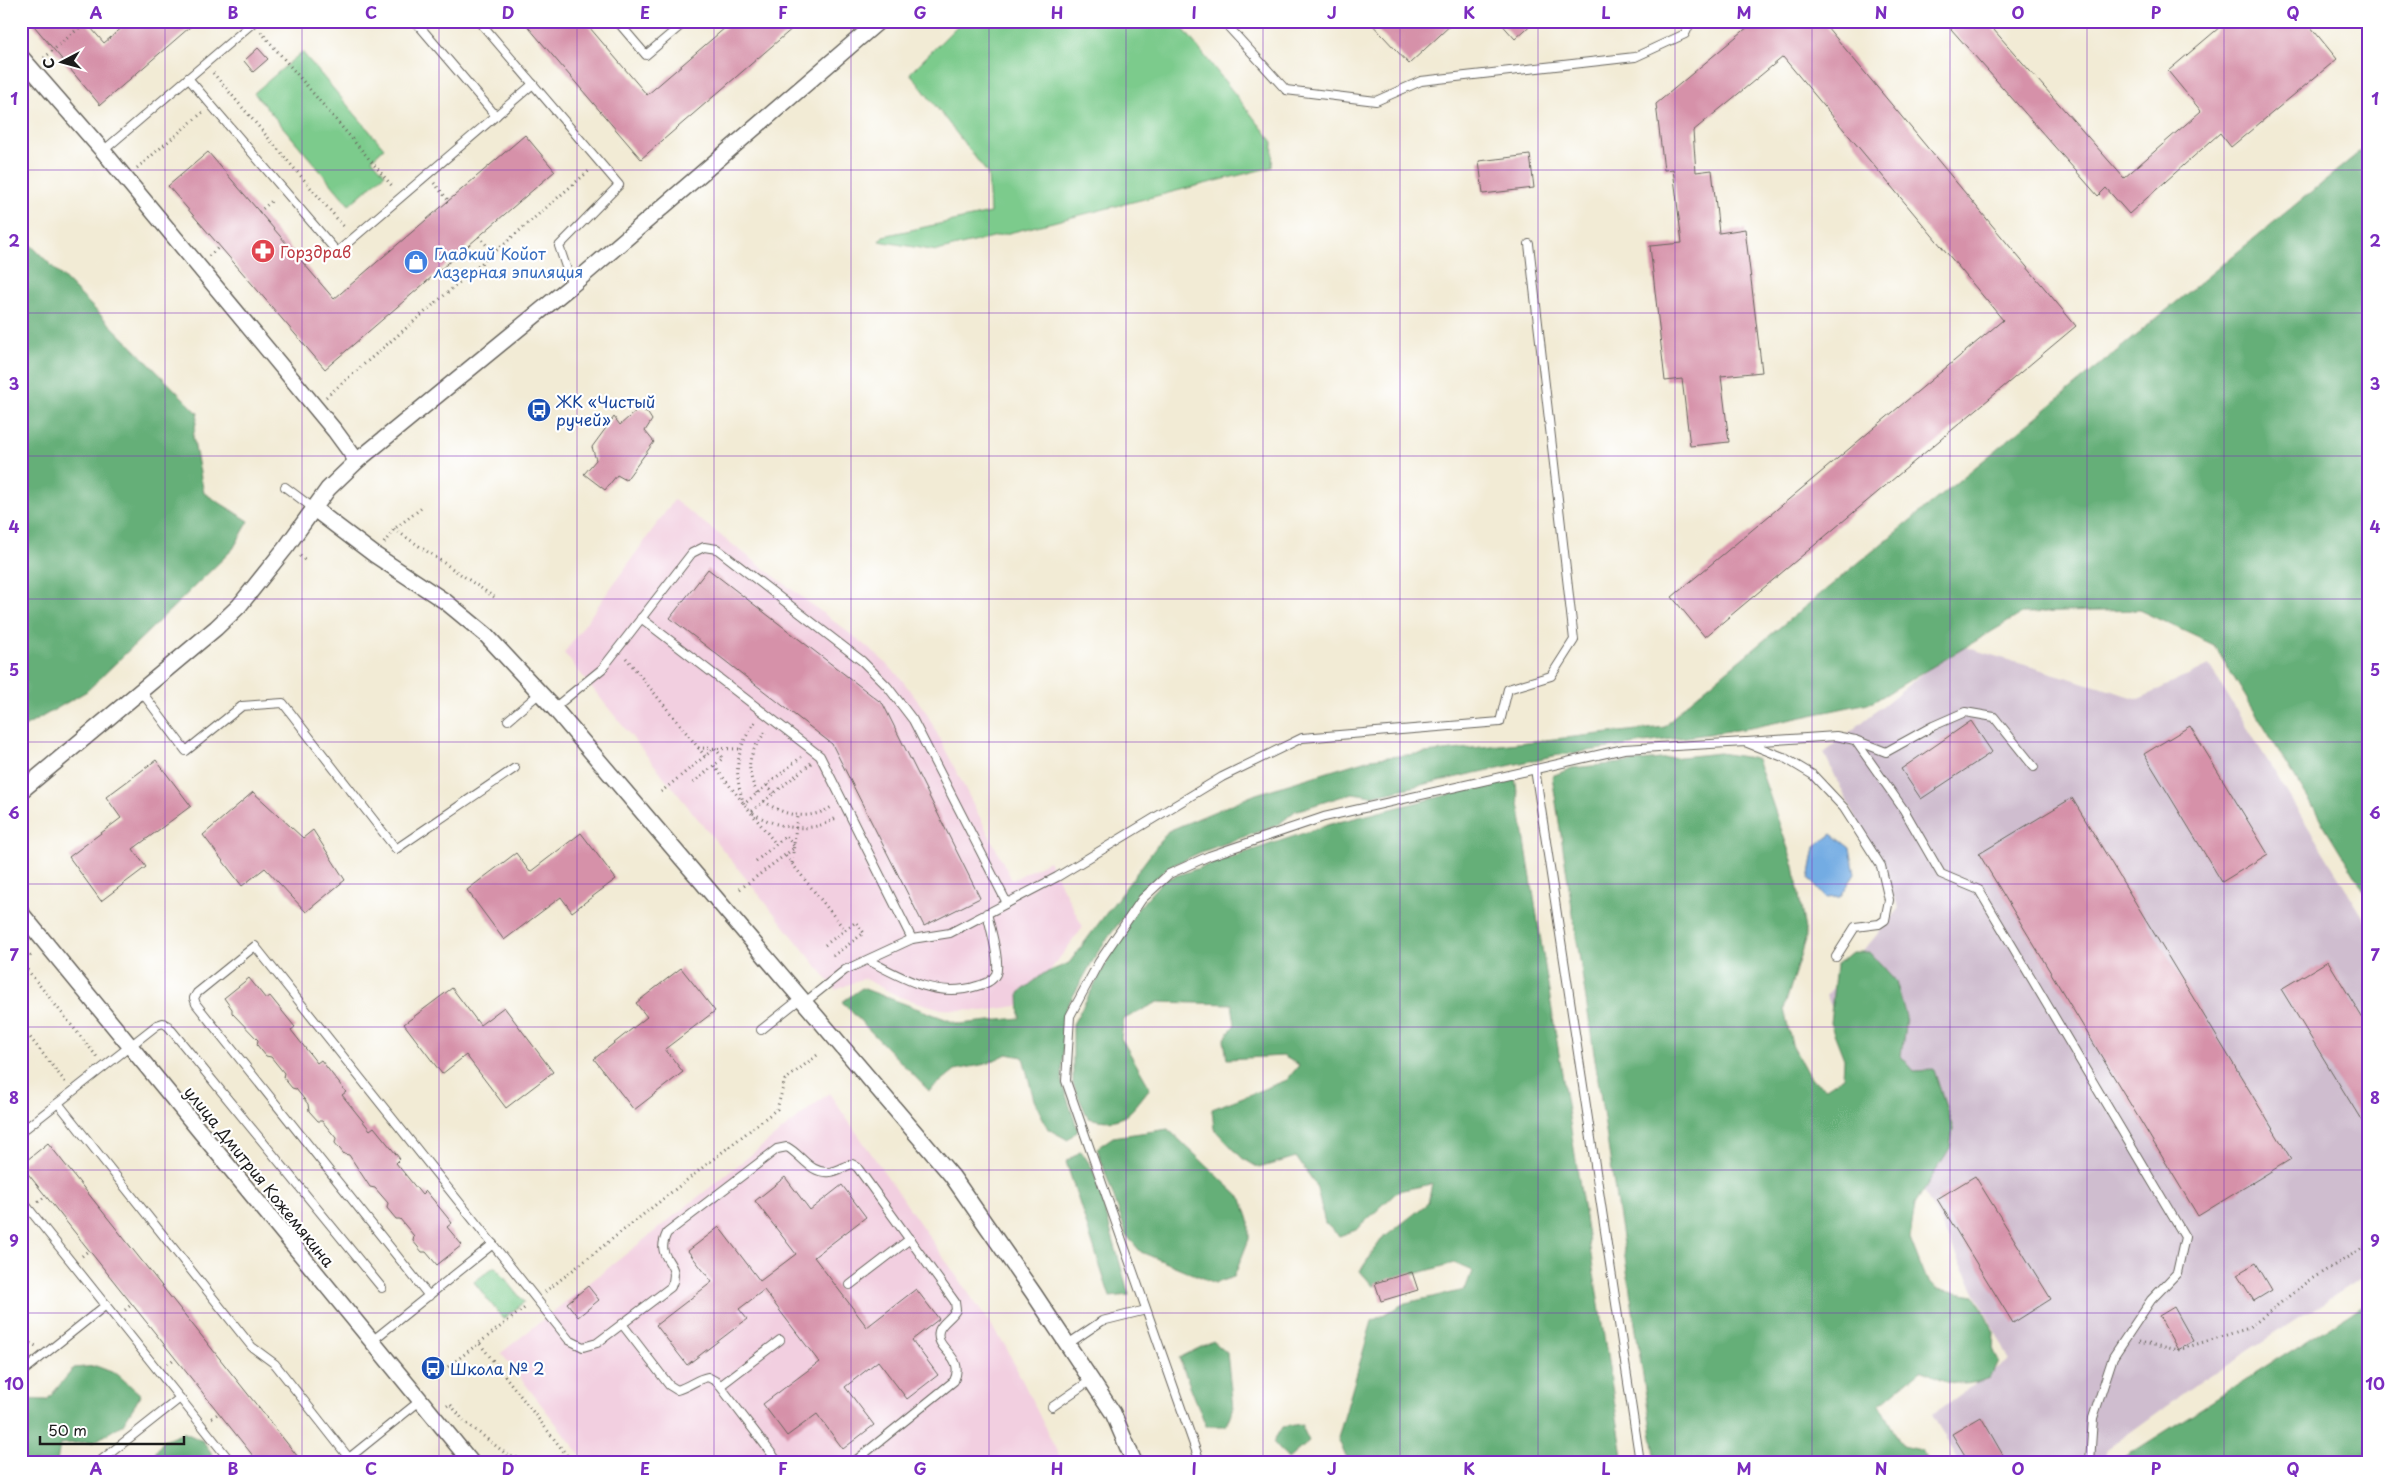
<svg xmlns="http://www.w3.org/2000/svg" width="2389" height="1483" font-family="'Playpen Sans',sans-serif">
	<rect width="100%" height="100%" fill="#fff"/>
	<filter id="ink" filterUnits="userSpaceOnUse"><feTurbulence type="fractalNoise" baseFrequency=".02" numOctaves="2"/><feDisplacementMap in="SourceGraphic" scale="10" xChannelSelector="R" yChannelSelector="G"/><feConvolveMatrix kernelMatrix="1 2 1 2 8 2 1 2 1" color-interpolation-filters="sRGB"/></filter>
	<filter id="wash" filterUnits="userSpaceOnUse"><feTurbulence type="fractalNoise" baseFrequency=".0096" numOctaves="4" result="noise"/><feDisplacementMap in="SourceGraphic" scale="20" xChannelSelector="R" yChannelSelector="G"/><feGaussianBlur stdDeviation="1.12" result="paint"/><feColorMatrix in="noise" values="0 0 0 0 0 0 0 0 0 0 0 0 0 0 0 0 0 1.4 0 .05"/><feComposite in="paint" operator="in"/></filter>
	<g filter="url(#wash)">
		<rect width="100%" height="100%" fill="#f2ebd5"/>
		<!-- built -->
		<g fill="#f2cfe0">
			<path d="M674,500L873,651L899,676L926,712L1012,880L1049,861L1083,927L1024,1005L983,1011L941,1009L900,997L863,978L836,990L564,653Z"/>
			<path d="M829,1093L1006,1347L1062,1462H586L501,1353Z"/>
		</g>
		<!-- industrial -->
		<path fill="#cfbdcf" d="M1958,645L2139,699L2209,665L2368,925V1274L2197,1384L2107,1449L2103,1462H1960L1932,1415L2009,1359L1826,996L1899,908L1824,753Z"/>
		<!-- green -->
		<g fill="#7ccb8c" stroke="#4c7454">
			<path d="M1177,21L1273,142L1272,167L937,251L879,241L883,236L990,213L988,174L910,73L961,22Z"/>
			<path d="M302,52L384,148L372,159L385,174L349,205L254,93Z"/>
			<path d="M495,1266L524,1302L503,1319L474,1282Z"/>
		</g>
		<!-- forest -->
		<g fill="#65af78" stroke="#40664a">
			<path d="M2368,145V897L2214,645L2139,610L2023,613L1873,702L1750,728L1553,756L1371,796L1353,793L1295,811L1278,825L1201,852L1167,868L1141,893L1099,950L1064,1012L1062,1083L1078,1130L1068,1140L1048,1129L1034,1100L1023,1057L1007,1054L986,1064L955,1070L929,1091L842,1002L862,988L959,1024L1020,1018L1019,993L1043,974L1069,963L1168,831L1256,794L1370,759L1665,727L1685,705Z"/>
			<path d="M21,235L198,413L193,437L204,493L249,521L233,549L87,691L21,729Z"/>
			<path d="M1720,753L1757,759L1794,866L1806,936L1784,1009L1792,1045L1810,1078L1826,1088L1843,1077L1844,1059L1830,1023L1836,965L1852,952H1870L1896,981L1906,1017L1901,1056L1914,1071L1934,1070L1953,1129L1950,1148L1915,1204L1910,1239L1924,1275L1937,1289L1975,1295L1994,1332L1993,1351L1998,1361L1990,1378C1957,1390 1950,1382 1920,1370L1879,1404L1902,1446L1920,1450L1929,1462H1656L1552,776L1572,768Z"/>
			<path d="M1515,778L1624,1462H1348L1338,1438L1372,1321L1405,1303L1465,1290L1472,1271L1454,1263L1373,1286L1360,1271L1381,1240L1428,1203L1432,1184L1398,1191L1356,1230L1339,1236L1325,1223L1316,1185L1296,1157L1259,1168L1242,1158L1214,1129L1212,1109L1287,1080L1299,1065L1283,1056L1227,1059L1224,1040L1235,1024L1232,1004L1158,1002L1124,1019L1121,1038L1150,1088C1129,1114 1124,1127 1088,1118L1073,1084V1024L1134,913L1163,880L1331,824Z"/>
			<path d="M1168,1129L1242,1199L1249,1220V1239L1234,1277L1215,1283L1141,1252L1127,1236L1097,1148L1113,1137Z"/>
			<path d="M1081,1151L1093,1169L1129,1295L1110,1297L1066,1162Z"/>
			<path d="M2368,1302V1462H2117Z"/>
			<path d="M1213,1341L1227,1353L1233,1408L1226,1426H1206L1179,1358Z"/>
			<path d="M96,1366L117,1374L141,1395L123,1424L94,1442L60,1444L57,1462H21V1399L47,1400L74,1368Z"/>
			<path d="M1301,1424L1309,1441L1288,1459L1273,1442L1282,1427Z"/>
			<path d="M183,1432L203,1441L218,1462H149L164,1440Z"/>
		</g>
		<!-- water -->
		<path fill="#73ace3" stroke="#486480" d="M1832,834L1850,848L1855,874L1840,897L1826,898L1809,879L1815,847Z"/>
		<g id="blocks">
			<!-- building -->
			<g fill="#d691a9">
				<path d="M30,21H85L104,43L130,21H197L100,105Z"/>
				<path d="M523,21H584L647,95L733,21H801L641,159Z"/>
				<path d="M1369,21H1455L1409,64Z"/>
				<path d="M1499,21H1535L1515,39Z"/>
				<path d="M1755,21H1822L2076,326L1705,637L1672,597L2003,320L1783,57L1693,131L1696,172L1712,170L1719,233L1745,229L1762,372L1721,376L1729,442L1690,446L1682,379L1665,381L1650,246L1682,243L1673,169L1664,170L1656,104Z"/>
				<path d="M1944,21H1986L2124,178L2201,111L2168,71L2227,21H2306L2337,59L2231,147L2220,133L2129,214L2106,188L2098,196Z"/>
				<path d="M258,48L268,59L253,72L244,61Z"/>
				<path d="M525,135L555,171L325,369L168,186L208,152L334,299Z"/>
				<path d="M1530,155L1534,188L1483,194L1479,161Z"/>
				<path d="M638,409L647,412L652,420L645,431L654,442L626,480L617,475L605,490L584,474L596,460L592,447L614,417L620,425Z"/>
				<path d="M708,569L883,704L980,898L924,926L832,744L670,618Z"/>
				<path d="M1971,721L1992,752L1921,799L1901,769Z"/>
				<path d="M2190,726L2268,854L2222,882L2144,754Z"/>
				<path d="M156,760L191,806L133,849L146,867L101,901L69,857L121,818L106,797Z"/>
				<path d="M253,792L303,838L313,830L345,880L306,912L265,868L242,886L203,835Z"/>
				<path d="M2072,798L2291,1159L2198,1216L1979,854Z"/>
				<path d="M581,833L616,879L572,912L561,897L504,940L467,890L516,853L530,872Z"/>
				<path d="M2328,961L2368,1027V1131L2281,989Z"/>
				<path d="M681,968L715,1011L665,1049L683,1072L634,1110L594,1059L647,1017L636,1003Z"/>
				<path d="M249,978L266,999L270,996L295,1027L291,1030L317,1063L321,1060L346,1092L342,1095L370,1130L374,1127L400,1159L396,1163L422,1195L426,1191L452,1223L447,1227L462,1245L437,1265L426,1252H422L413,1241L414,1236L400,1219H396L387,1208L388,1203L375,1188L370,1187L349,1155L344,1154L335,1143L336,1138L322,1121H318L309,1111L308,1104L296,1089L292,1088L283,1077L284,1073L271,1057L266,1056L257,1045L258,1040L232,1013V1009L224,998Z"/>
				<path d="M452,988L480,1025L504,1007L553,1072L506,1108L466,1055L442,1074L404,1024Z"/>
				<path d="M48,1143L302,1462H258L175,1358L21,1165Z"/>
				<path d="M1975,1176L2051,1299L2013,1323L1937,1199Z"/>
				<path d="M785,1177L810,1210L842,1185L866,1217L814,1257L867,1327L916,1289L939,1319L912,1340L938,1375L907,1399L878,1361L845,1387L874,1425L843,1449L817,1414L787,1436L763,1404L819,1362L764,1290L739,1309L747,1319L687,1365L656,1325L712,1282L688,1251L719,1227L760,1281L796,1254L755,1201Z"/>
				<path d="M2256,1263L2272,1290L2254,1301L2237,1274Z"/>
				<path d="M1412,1272L1418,1290L1381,1301L1375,1283Z"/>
				<path d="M588,1286L599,1300L578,1317L567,1303Z"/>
				<path d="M2174,1307L2193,1341L2178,1350L2159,1316Z"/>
				<path d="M1981,1417L2007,1462H1969L1952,1434Z"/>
			</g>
		</g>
	</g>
	<g filter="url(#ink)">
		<use href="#blocks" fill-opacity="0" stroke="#67645d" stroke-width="1"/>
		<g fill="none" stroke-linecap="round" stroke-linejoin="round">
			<!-- lane casing -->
			<g stroke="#67645d" stroke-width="10">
				<g id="lane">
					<path d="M415,21L496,116"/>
					<path d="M479,21L619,185L559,246L572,285"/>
					<path d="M617,21L646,55L686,21"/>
					<path d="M1223,21L1286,90L1376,101L1421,81L1635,57L1685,34L1691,21"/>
					<path d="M188,78L337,252L533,84"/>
					<path d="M103,151L255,21"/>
					<path d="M285,487L313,508"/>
					<path d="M641,618L820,756L912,939"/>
					<path d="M141,691L186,751L242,706L283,703L396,849L515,768"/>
					<path d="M554,708L602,669L692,553L704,547L717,549L862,661L887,686L913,720L1007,903"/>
					<path d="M508,720L540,693"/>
					<path d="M1855,740L1904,810L1941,874L1979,890L2185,1237L2177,1273L2151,1300L2113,1357L2093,1418L2090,1462"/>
					<path d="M1747,742L1836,736L1855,740L1886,752L1933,726L1965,712L1994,717L2034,767"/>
					<path d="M1535,769L1640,1462"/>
					<path d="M868,960C902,978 937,999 977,986C984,984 992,982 996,974C1001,963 990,927 987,913"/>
					<path d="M804,1003L845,970L912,939L950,933L1057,877L1222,777L1302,738L1500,722L1508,689L1551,676L1574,640L1529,244"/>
					<path d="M761,1030L800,999"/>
					<path d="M58,1103L252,1347L275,1364L349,1458"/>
					<path d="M21,1132L157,1025L163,1023L168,1026L382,1288"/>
					<path d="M21,1199L231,1462"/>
					<path d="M850,1285L910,1239"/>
					<path d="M429,1296L196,1004L194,998L197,993L255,946L569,1340L583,1347L597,1343L671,1287C683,1260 653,1261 667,1233L777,1149L787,1147C802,1155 810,1174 830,1172C838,1171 845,1166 852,1164L857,1167L955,1302L956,1310C952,1318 941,1323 939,1331C934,1350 966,1355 954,1381L854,1462"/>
					<path d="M622,1324L669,1385L677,1390C689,1387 696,1379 708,1377L717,1382L778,1462"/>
					<path d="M372,1341L493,1244"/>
					<path d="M1068,1344L1102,1321L1146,1310"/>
					<path d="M21,1373L106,1305"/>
					<path d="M720,1386L780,1340"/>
					<path d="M1052,1407L1091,1380"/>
					<path d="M99,1462L180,1398"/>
					<path d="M344,1462L421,1400"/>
					<path d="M1200,1462L1066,1081L1070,1016L1099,962L1142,899L1169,874L1209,856L1324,817L1624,749L1745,742L1783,757L1813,775L1844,808L1881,866L1889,900L1885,920L1879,924L1855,927L1836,957"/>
				</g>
			</g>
			<!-- street casing -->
			<g stroke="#67645d" stroke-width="18">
				<g id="street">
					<path d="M21,57L103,151L335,431L357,461"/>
					<path d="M313,508L375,555L446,602L486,635L554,708L952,1176L1034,1294L1113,1413L1134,1462"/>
					<path d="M21,791L216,628L239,606L287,546L328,489L357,461L572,285L879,21"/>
					<path d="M21,913L471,1462"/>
				</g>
			</g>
			<!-- path -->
			<g stroke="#67645d" stroke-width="3" stroke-dasharray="1 4" stroke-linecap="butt">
				<path d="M261,32L393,187"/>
				<path d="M44,58L87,21"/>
				<path d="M213,73L345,228"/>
				<path d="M137,168L203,112"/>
				<path d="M434,183L449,201"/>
				<path d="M259,212L274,199"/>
				<path d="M479,236L493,253"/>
				<path d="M209,256L220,246"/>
				<path d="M326,397L590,170"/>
				<path d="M394,529L497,599"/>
				<path d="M384,543L394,529L423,507"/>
				<path d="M300,556L307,562"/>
				<path d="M626,658L705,756"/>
				<path d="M755,722C736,749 733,773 744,804L801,757"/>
				<path d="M698,748L739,749"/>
				<path d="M811,763L751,812C776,828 809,835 836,818"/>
				<path d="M714,766L776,844"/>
				<path d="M767,785L774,793"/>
				<path d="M661,792L715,748L723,758L693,783"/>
				<path d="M757,793C744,765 749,753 767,730"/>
				<path d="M764,801C785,817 810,821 833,806"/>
				<path d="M786,856L845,930"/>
				<path d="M756,861L786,836L794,846"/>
				<path d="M792,863L797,816"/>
				<path d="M740,889L793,849"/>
				<path d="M825,945L856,922L864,933L833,956"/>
				<path d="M21,962L97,1057"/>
				<path d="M22,962L33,954"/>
				<path d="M21,1026L66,1083"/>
				<path d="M38,1202L46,1196"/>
				<path d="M82,1256L89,1250"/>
				<path d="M545,1292L777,1109L785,1080L820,1053"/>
				<path d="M125,1310L132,1304"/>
				<path d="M21,1339L36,1346"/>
				<path d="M2139,1342L2178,1350L2249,1328L2308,1281L2368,1245"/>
				<path d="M480,1344L572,1462"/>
				<path d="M168,1364L175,1358"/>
				<path d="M436,1376L526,1307"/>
				<path d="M447,1406L450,1404L465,1422L509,1456L537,1462"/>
				<path d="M212,1418L219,1413"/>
			</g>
			<!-- lane -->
			<use href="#lane" stroke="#fff" stroke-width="8"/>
			<!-- street -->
			<use href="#street" stroke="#fff" stroke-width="15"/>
		</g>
	</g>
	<!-- grid -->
	<path fill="none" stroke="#7b2cbf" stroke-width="1" stroke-opacity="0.55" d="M165,21V1462M302,21V1462M439,21V1462M577,21V1462M714,21V1462M851,21V1462M989,21V1462M1126,21V1462M1263,21V1462M1400,21V1462M1538,21V1462M1675,21V1462M1812,21V1462M1950,21V1462M2087,21V1462M2224,21V1462M21,170H2368M21,313H2368M21,456H2368M21,599H2368M21,742H2368M21,884H2368M21,1027H2368M21,1170H2368M21,1313H2368"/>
	<!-- icons -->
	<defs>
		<g id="pharmacy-disc" transform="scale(1.25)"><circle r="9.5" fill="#e0444e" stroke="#fff"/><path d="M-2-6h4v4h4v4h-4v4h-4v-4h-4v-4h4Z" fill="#fff"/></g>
		<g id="shop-disc" transform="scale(1.25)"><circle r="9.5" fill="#3f7fe0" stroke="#fff"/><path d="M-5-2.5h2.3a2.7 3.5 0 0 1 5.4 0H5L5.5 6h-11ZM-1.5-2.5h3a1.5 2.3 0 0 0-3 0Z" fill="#fff"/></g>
		<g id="bus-disc" transform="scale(1.25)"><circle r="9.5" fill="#1a4fb4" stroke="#fff"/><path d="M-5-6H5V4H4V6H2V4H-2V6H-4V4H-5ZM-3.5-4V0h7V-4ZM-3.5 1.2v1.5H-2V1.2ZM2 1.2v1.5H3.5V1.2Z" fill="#fff"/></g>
	</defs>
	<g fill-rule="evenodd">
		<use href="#pharmacy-disc" x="263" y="251"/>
		<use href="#shop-disc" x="416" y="262"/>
		<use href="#bus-disc" x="539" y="410"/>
		<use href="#bus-disc" x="433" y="1368"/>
	</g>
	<g text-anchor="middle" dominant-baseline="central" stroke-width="4.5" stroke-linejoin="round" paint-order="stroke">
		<!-- health labels -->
		<g font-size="16" fill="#be3a42" stroke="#fff" text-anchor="start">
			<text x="280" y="251">Горздрав</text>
		</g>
		<!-- shop labels -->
		<g font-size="16" fill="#366cbe" stroke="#fff" text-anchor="start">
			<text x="434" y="253">Гладкий Койот<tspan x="434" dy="18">лазерная эпиляция</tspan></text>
		</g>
		<!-- transit labels -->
		<g font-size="16" fill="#164399" stroke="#fff" text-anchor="start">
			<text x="556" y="401">ЖК «Чистый<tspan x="556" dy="18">ручей»</tspan></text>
			<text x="450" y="1368">Школа № 2</text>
		</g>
		<!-- street labels -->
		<g font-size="16" fill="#1c1c1c" stroke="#fff">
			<text transform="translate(260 1176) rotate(51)">улица Дмитрия Кожемякина</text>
		</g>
	</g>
	<!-- margin -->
	<rect width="2389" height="1483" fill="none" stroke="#fff" stroke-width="55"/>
	<!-- north arrow -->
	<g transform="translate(62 62) rotate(264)" stroke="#ffffff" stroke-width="4" paint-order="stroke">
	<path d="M0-4L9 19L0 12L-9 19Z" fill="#1c1c1c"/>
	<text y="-8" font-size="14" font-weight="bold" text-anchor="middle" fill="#1c1c1c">С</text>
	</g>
	<!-- scale -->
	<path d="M40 1436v8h144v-8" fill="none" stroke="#1c1c1c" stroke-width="2.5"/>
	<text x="48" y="1436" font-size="15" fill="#1c1c1c" stroke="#ffffff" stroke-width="4" paint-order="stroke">50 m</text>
	<rect x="28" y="28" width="2334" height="1428" fill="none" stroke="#7b2cbf" stroke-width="2"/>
	<g font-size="16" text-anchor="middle" font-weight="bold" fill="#7b2cbf">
		<text x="96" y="19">A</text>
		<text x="233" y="19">B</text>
		<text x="371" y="19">C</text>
		<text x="508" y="19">D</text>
		<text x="645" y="19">E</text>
		<text x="783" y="19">F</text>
		<text x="920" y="19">G</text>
		<text x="1057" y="19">H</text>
		<text x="1194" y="19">I</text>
		<text x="1332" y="19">J</text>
		<text x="1469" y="19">K</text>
		<text x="1606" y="19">L</text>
		<text x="1744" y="19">M</text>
		<text x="1881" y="19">N</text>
		<text x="2018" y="19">O</text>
		<text x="2156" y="19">P</text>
		<text x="2293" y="19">Q</text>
		<text x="14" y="105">1</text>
		<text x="2375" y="105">1</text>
		<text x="14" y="247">2</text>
		<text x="2375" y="247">2</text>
		<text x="14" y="390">3</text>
		<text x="2375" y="390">3</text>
		<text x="14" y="533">4</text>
		<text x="2375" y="533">4</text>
		<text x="14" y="676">5</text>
		<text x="2375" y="676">5</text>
		<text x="14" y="819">6</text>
		<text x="2375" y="819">6</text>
		<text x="14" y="961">7</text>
		<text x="2375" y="961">7</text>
		<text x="14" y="1104">8</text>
		<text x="2375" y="1104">8</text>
		<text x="14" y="1247">9</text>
		<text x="2375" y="1247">9</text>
		<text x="14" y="1390">10</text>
		<text x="2375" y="1390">10</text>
		<text x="96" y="1475">A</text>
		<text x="233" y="1475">B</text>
		<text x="371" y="1475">C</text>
		<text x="508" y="1475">D</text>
		<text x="645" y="1475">E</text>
		<text x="783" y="1475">F</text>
		<text x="920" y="1475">G</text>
		<text x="1057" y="1475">H</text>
		<text x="1194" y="1475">I</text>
		<text x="1332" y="1475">J</text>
		<text x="1469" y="1475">K</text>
		<text x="1606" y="1475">L</text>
		<text x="1744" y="1475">M</text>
		<text x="1881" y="1475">N</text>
		<text x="2018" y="1475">O</text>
		<text x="2156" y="1475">P</text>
		<text x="2293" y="1475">Q</text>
	</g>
</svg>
